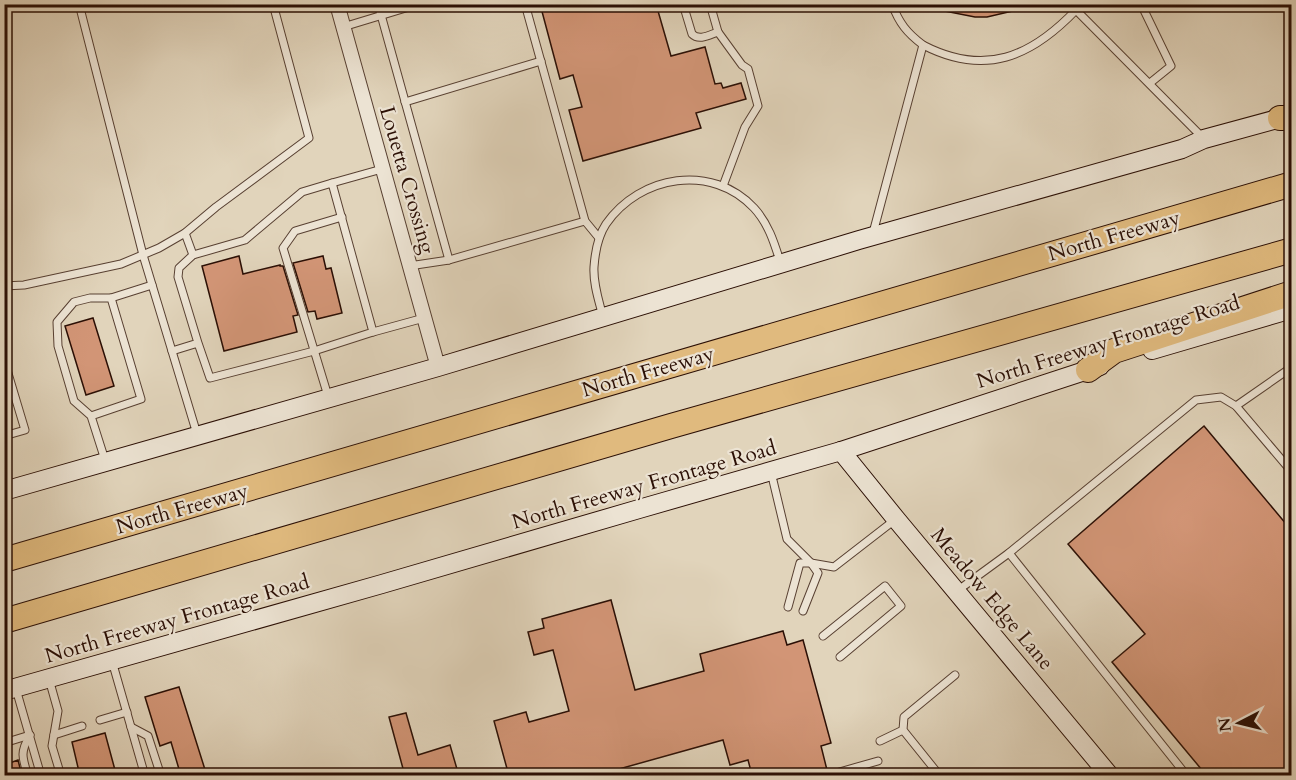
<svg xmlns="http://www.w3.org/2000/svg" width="1296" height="780" font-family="Cardo,serif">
	<rect width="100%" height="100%" fill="#e1d4bb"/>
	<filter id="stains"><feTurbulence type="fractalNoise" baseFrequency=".00333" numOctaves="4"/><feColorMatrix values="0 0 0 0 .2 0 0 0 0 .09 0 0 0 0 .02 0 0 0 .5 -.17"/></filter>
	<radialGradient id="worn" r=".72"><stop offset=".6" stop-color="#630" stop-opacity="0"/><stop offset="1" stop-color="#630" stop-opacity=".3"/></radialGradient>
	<!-- building -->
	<g fill="#d29576" stroke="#2b0f05" stroke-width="1.5">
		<path d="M540,4H656L671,56L705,47L715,84L721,83L723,88L741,83L746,99L696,113L701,128L583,161L569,110L582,107L573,75L560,79Z"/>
		<path d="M939,4H1020L1021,9L987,17H975L939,10Z"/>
		<path d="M239,256L243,274L280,265V266H283L298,315L293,316L297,332L224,351L202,266Z"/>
		<path d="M323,256L326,269L331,268L342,313L317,319L315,311L308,312L293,263Z"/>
		<path d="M93,318L114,386L86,395L65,326Z"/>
		<path d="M1204,426L1292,531V776H1207L1112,662L1145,634L1068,544Z"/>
		<path d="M611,600L635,690L704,671L700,654L783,631L787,645L803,640L831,743L821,746L827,770L825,772L824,776H763L762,772L752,775L748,760L730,765L723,740L594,776H509L494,721L526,712L529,722L569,711L553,650L534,655L528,632L544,628L542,619Z"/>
		<path d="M179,687L207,776H181L171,742L160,746L145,697Z"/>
		<path d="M406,713L418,755L450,745L459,776H405L389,717Z"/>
		<path d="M105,733L115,770L94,776H80L72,742Z"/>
		<path d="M18,760L22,776H4V765Z"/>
	</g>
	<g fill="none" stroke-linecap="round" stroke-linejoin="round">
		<!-- lane casing -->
		<g stroke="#584032" stroke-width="9">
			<g id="lane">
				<path d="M79,4L143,255L197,434"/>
				<path d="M378,4L449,260"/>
				<path d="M525,4L585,221L599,238"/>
				<path d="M683,4L692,34C699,41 709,35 718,32L742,65L748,69L758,106L745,127L723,186"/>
				<path d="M710,4L718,32"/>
				<path d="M1078,4L1076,10L1202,137"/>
				<path d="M1141,4L1171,66L1150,83"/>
				<path d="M343,27L419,4"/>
				<path d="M923,45C985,77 1031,57 1076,10"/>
				<path d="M405,102L541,61"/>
				<path d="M332,183L382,169"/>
				<path d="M185,233L193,255"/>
				<path d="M873,233L923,45C907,33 899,23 892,4"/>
				<path d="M409,266L449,260L585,221"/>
				<path d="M4,286L24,285L121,264L159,248L185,233L216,207L309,138L273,4"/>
				<path d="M111,298L152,285"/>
				<path d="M603,317C599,301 593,284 594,267C595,253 598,236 606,224C640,175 712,163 754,208C768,223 774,242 780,261"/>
				<path d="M373,332L424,318"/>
				<path d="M172,351L198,343L210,378L314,351L373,332L332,183L302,192L245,240L193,255L179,268L178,277L198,343"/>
				<path d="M4,360L25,430L4,436"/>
				<path d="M328,396L283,248L295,231L342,217"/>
				<path d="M1236,406L1292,367"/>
				<path d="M91,416L141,399L111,298H90L74,302L57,322L58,346L74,401L91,416L105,460"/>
				<path d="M771,472L787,539L811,563L818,573L803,611"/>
				<path d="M1009,553L1187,776"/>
				<path d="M957,591L1009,553L1196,400L1221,397L1236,406L1292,472"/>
				<path d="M788,607L800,563H811L834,567L896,519"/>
				<path d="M823,636L885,586L901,606L840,657"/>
				<path d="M112,661L145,776"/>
				<path d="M49,679L58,711L52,746L61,776"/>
				<path d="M16,689L41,776"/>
				<path d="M100,720L127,712"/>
				<path d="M131,727L148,736L161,776"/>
				<path d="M54,735L82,726"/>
				<path d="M880,741L903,730"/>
				<path d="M4,743L30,735"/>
				<path d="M829,775L878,761"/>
				<path d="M28,776C22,757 20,752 30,735"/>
				<path d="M940,776L903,730L904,717L955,675"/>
			</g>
		</g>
		<!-- street casing -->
		<g stroke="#584032" stroke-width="16">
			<path id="street" d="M337,4L438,367"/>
		</g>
		<!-- secondary casing -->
		<g stroke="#2b0f05" stroke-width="20">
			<g id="secondary">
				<path d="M1152,350L1292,309"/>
				<path d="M841,451L896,519L1110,776"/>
				<path d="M4,491L438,367L859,240L1182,149L1204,139L1292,115"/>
				<path d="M4,691L382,584L639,509L841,451L1100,366"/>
			</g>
		</g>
		<!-- highway casing -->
		<g stroke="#2b0f05" stroke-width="26">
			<g id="highway">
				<path d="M1280,118H1292"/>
				<path d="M1088,370L1114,351L1292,293"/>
				<path d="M4,560L1292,184"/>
				<path d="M4,621L671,426L1292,250"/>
			</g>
		</g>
		<!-- lane -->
		<use href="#lane" stroke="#ece3d3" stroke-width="7"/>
		<!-- street -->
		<use href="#street" stroke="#ece3d3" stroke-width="14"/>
		<!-- secondary -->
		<use href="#secondary" stroke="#ece3d3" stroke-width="18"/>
		<!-- highway -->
		<use href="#highway" stroke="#e0ba7e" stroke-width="24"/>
	</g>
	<g text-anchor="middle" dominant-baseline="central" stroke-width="4.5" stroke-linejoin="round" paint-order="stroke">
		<!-- street labels -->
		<g font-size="21" fill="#2b0f05" stroke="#ece3d3">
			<text transform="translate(407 180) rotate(74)">Louetta Crossing</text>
			<text transform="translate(1114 236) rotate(-16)">North Freeway</text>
			<text transform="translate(1108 342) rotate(-17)">North Freeway Frontage Road</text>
			<text transform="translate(648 372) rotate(-16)">North Freeway</text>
			<text transform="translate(644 485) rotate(-16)">North Freeway Frontage Road</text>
			<text transform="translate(182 509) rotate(-16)">North Freeway</text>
			<text transform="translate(992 599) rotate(50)">Meadow Edge Lane</text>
			<text transform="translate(177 619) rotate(-16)">North Freeway Frontage Road</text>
		</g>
	</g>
	<!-- margin -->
	<rect width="1296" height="780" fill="none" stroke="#e1d4bb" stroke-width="24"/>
	<rect x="6" y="6" width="1284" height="768" fill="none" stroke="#2b0f05" stroke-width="3"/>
	<rect x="12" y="12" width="1272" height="756" fill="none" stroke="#2b0f05" stroke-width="1.5"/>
	<!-- north arrow -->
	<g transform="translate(1239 723) rotate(263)" stroke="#ece3d3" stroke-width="4.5" paint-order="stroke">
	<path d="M0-4.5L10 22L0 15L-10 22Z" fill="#2b0f05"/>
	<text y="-9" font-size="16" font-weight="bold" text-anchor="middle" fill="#2b0f05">N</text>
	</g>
	<rect width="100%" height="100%" filter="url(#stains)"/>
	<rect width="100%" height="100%" fill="url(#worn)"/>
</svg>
